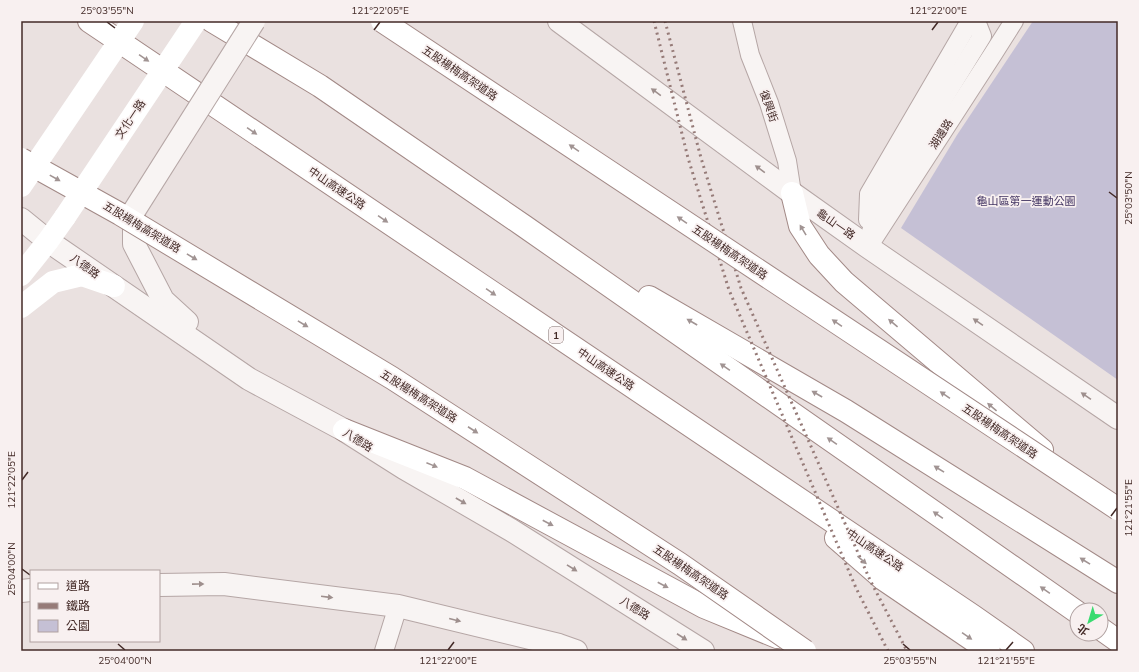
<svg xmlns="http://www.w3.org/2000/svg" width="1139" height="672" font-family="Mulish,'Noto Sans TC',sans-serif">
	<rect width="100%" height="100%" fill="#eae1e0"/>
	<!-- green -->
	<path fill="#c5c0d5" d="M1033,21H1118V380L901,228L957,135Z"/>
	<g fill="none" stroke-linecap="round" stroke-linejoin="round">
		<!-- minor casing -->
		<g stroke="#b5a6a5" stroke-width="20">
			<g id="minor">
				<path d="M742,21L750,55L769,103L787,161L792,193"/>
				<path d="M868,220L869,194L970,21"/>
				<path d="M871,232L879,203L982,36L976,21"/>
				<path d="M868,247L993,54L1014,21"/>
				<path d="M384,651L398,606"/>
			</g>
		</g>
		<!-- tertiary casing -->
		<g stroke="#b5a6a5" stroke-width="24">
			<g id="tertiary">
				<path d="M559,21L792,193L868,247L1118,418"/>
				<path d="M134,211V244L163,300L187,322"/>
				<path d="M21,219L48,241L249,379L344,430L404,468L511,530L703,651"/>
				<path d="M159,585L224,584L398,606L559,645L576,651"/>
				<path d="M21,591L31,590"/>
			</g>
		</g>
		<!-- motorway casing -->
		<g stroke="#a28986" stroke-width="24">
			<g id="motorway">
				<path d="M89,21L973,616L1023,651"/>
				<path d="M212,21L320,86L524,226L1077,612"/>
				<path d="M792,193L800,226L819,255L844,282L1042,450"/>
				<path d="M649,297L846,411L1118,582"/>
				<path d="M344,430L465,478L704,607L777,637"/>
				<path d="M836,538L883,579L989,651"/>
				<path d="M1101,629L1118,641"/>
			</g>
		</g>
		<!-- minor -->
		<use href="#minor" stroke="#f8f4f3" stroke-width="18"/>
		<!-- tertiary -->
		<use href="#tertiary" stroke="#f8f4f3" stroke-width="22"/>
		<!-- secondary -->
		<g stroke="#fff" stroke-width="22">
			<path d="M21,275L48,241L65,217"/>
			<path d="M21,307L53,282L82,275L114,286"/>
		</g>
		<!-- motorway -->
		<use href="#motorway" stroke="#fff" stroke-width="22"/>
		<!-- rail -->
		<g stroke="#967b78" stroke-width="3" stroke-dasharray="2 4" stroke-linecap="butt">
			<path d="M654,21L688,158L729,290L856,588L888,651"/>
			<path d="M665,21L701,158L741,288L870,580L907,651"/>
		</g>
		<!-- tertiary-bridge casing -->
		<g stroke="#b5a6a5" stroke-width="24" stroke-linecap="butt">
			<path id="tertiary-bridge" d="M134,211L254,21"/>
		</g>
		<!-- motorway-bridge casing -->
		<g stroke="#a28986" stroke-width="24" stroke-linecap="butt">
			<g id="motorway-bridge">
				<path d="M382,21L1118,509"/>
				<path d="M21,159L120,214L392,378L680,564L805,651"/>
			</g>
		</g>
		<!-- tertiary-bridge -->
		<use href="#tertiary-bridge" stroke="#f8f4f3" stroke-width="22"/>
		<!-- secondary-bridge -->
		<g stroke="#fff" stroke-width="22">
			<path d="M21,186L133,21"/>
			<path d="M65,217L196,21"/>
		</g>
		<!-- motorway-bridge -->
		<use href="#motorway-bridge" stroke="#fff" stroke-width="22"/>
	</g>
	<!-- one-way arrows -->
	<defs><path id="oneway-solid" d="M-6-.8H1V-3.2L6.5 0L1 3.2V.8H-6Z"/></defs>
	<g fill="#a19493">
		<use href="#oneway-solid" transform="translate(144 58) rotate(34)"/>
		<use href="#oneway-solid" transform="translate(252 131) rotate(34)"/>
		<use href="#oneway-solid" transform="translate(574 148) rotate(-146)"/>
		<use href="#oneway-solid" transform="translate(55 178) rotate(29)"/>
		<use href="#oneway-solid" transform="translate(383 219) rotate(34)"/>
		<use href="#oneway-solid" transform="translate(682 220) rotate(-146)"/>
		<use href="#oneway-solid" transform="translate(803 230) rotate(-121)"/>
		<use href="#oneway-solid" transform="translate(192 257) rotate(31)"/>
		<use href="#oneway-solid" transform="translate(491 292) rotate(34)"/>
		<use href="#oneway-solid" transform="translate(692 322) rotate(-150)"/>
		<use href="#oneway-solid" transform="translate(837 323) rotate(-146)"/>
		<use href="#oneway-solid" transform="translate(893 323) rotate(-140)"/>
		<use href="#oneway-solid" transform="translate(303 324) rotate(31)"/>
		<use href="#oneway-solid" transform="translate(725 367) rotate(-145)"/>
		<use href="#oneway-solid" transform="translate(817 394) rotate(-150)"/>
		<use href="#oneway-solid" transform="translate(945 395) rotate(-146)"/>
		<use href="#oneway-solid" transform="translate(992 407) rotate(-140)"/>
		<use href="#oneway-solid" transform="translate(473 430) rotate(33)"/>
		<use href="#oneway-solid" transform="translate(832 441) rotate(-145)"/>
		<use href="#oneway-solid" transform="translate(432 465) rotate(22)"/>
		<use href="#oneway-solid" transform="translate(939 469) rotate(-148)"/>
		<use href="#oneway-solid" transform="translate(938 515) rotate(-145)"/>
		<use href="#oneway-solid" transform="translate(548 523) rotate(28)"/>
		<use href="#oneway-solid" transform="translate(862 560) rotate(41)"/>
		<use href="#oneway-solid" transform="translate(1085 561) rotate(-148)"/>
		<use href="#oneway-solid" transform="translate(663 585) rotate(28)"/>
		<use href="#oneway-solid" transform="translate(1045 590) rotate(-145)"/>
		<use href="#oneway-solid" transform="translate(967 636) rotate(34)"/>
	</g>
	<g fill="#9e8f8d">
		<use href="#oneway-solid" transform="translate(656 92) rotate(-144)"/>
		<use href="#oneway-solid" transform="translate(760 169) rotate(-144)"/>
		<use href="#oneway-solid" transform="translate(978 322) rotate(-146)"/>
		<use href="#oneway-solid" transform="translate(1086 396) rotate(-146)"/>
		<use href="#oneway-solid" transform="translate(461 501) rotate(30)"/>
		<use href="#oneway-solid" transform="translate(572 568) rotate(32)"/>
		<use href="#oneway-solid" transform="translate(198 584) rotate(-1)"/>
		<use href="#oneway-solid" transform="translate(327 597) rotate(7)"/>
		<use href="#oneway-solid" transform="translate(455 620) rotate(14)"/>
		<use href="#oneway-solid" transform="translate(682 637) rotate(33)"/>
	</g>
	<!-- ticks -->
	<path fill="none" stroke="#432a27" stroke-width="1.5" d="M107,22L115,28M374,30L380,22M932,30L938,22M1109,192L1117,198M22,480L28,472M1111,516L1117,508M22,569L30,575M118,644L125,650M903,644L910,650M448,650L454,642M1006,650L1013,642"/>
	<g text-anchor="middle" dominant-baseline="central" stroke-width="3.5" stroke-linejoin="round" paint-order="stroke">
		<!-- shield labels -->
		<rect fill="#f8f0f0" stroke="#796563" stroke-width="1" x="549" y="327" width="14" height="16" rx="3"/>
		<g font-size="10" font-weight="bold" fill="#432a27">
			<text x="556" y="335">1</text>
		</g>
		<!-- street labels -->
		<g font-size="11" fill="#432a27" stroke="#f8f0f0">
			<text transform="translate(460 73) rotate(34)">五股楊梅高架道路</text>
			<text transform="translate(769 106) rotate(71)">復興街</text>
			<text transform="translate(130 119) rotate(-56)">文化一路</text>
			<text transform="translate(941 134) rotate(-57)">湖邊路</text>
			<text transform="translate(337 188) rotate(34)">中山高速公路</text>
			<text transform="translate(836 224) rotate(35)">龜山一路</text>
			<text transform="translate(142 227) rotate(31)">五股楊梅高架道路</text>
			<text transform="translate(730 252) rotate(34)">五股楊梅高架道路</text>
			<text transform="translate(85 266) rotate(35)">八德路</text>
			<text transform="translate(606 369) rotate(34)">中山高速公路</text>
			<text transform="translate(419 396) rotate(32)">五股楊梅高架道路</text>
			<text transform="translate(1000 431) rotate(34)">五股楊梅高架道路</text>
			<text transform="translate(358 440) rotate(32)">八德路</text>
			<text transform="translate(875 550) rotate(34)">中山高速公路</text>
			<text transform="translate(691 572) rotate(34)">五股楊梅高架道路</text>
			<text transform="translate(635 608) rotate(32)">八德路</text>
		</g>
		<!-- park labels -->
		<g font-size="11" fill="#413361" stroke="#f8f0f0">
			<text x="1026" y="201">龜山區第一運動公園</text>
		</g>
	</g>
	<!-- border -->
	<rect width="1139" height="672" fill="none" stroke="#f8f0f0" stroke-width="44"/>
	<!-- legend -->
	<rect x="30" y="570" width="130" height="72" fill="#f8f0f0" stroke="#b0a1a0"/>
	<rect x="38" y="583" width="20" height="6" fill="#ffffff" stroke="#b0a1a0"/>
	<text x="66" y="590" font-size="12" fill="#432a27">道路</text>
	<rect x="38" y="603" width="20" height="6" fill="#967b78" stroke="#b0a1a0"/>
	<text x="66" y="610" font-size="12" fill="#432a27">鐵路</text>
	<rect x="38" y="620" width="20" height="12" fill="#c5c0d5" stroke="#b0a1a0"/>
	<text x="66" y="630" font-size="12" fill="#432a27">公園</text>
	<!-- north arrow -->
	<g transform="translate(1089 622) rotate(218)"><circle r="19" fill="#f8f0f0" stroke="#b0a1a0"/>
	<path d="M0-3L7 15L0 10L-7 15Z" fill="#39db70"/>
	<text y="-6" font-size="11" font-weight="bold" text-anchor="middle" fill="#432a27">北</text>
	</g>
	<rect x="22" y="22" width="1095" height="628" fill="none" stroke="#432a27" stroke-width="1.5"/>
	<g font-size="10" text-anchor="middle" fill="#432a27">
		<text x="107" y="14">25°03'55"N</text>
		<text x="380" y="14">121°22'05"E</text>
		<text x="938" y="14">121°22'00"E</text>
		<text transform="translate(1128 198) rotate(-90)" y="4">25°03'50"N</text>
		<text transform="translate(11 480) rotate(-90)" y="4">121°22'05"E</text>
		<text transform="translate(1128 508) rotate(-90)" y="4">121°21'55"E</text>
		<text transform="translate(11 569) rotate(-90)" y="4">25°04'00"N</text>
		<text x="125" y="664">25°04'00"N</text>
		<text x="448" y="664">121°22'00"E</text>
		<text x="910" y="664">25°03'55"N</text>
		<text x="1006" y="664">121°21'55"E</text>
	</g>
</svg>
